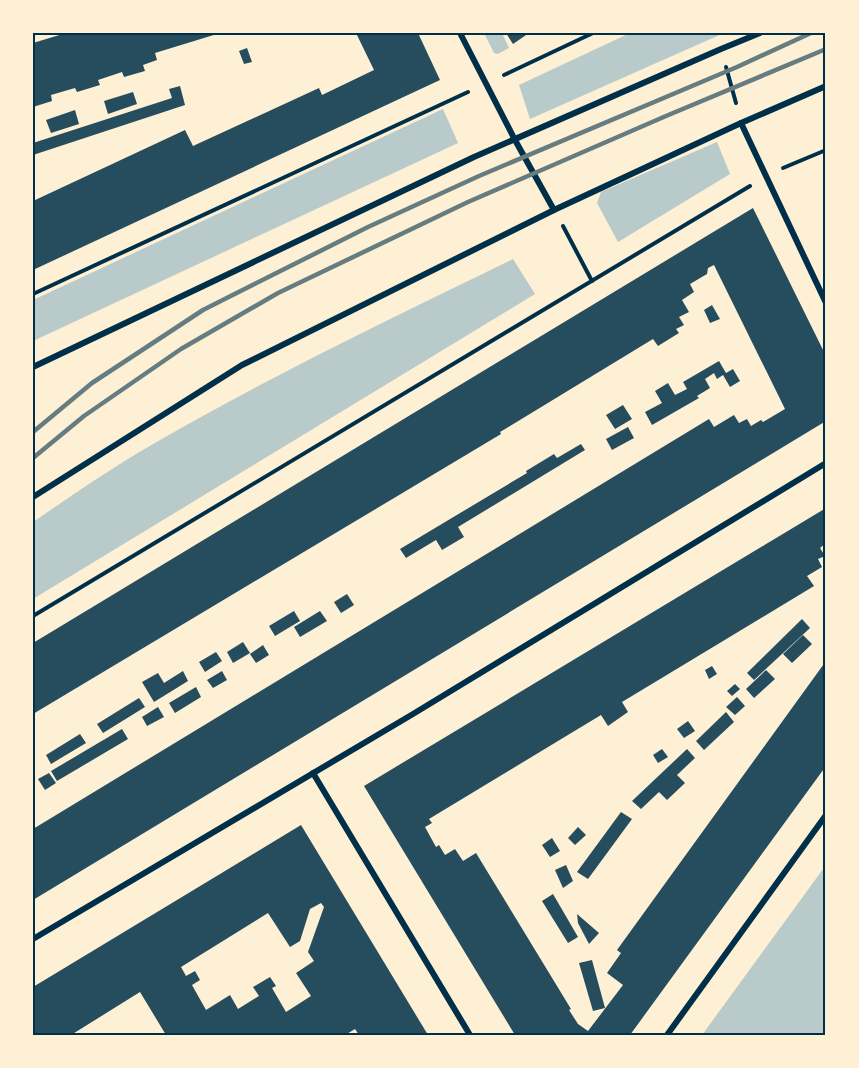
<svg xmlns="http://www.w3.org/2000/svg" width="859" height="1068" font-family="'Source Sans 3',sans-serif">
	<rect width="100%" height="100%" fill="#fdf0d5"/>
	<!-- green -->
	<g fill="#b9caca">
		<path d="M484,33H502L509,48L498,54L494,53Z"/>
		<path d="M630,33H724L530,119L519,85Z"/>
		<path d="M443,109L458,143L33,341V300Z"/>
		<path d="M717,142L730,174L618,242L597,203L601,192Z"/>
		<path d="M513,259L535,294L33,599V522C67,499 101,475 136,454C258,382 386,321 513,259Z"/>
		<path d="M826,865V1035H702Z"/>
	</g>
	<!-- building -->
	<g fill="#264d5e" fill-rule="evenodd">
		<path d="M66,33H217V34L155,53L157,60L143,65L145,71L124,77L122,72L98,80L100,85L77,92L75,88L51,95L52,101L33,107V43Z"/>
		<path d="M356,33H418L440,80L33,270V201L185,130L193,146L319,88L322,95L374,70Z"/>
		<path d="M506,33H529L513,44Z"/>
		<path d="M247,48L252,62L244,64L239,51Z"/>
		<path d="M180,86L185,105L33,155V143L172,98L169,89Z"/>
		<path d="M133,92L137,104L108,114L104,101Z"/>
		<path d="M75,110L79,124L51,133L46,120Z"/>
		<path d="M753,208L826,356V421L33,900V829L709,419L714,427L734,415L739,423L747,419L751,426L761,420L763,422L785,409L714,265L708,268L707,274L690,284L694,292L682,300L689,312L679,317L684,325L676,329L679,333L658,346L653,339L500,432L501,434L476,449L33,714V643Z"/>
		<path d="M712,305L720,319L710,323L704,310Z"/>
		<path d="M719,361L726,373L733,369L740,381L730,387L723,375L717,379L714,373L705,379L710,388L697,396L699,398L652,425L645,412L662,403L655,391L668,383L675,395L687,389L683,382Z"/>
		<path d="M623,405L632,419L615,429L606,415Z"/>
		<path d="M628,427L634,438L612,450L606,439Z"/>
		<path d="M581,444L585,450L458,527L464,537L442,550L436,540L406,558L400,549L527,473L526,471L554,454L557,458Z"/>
		<path d="M826,508V543L820,548L825,556L818,559L822,567L807,576L814,586L622,702L628,712L608,726L601,715L429,819L432,823L425,827L436,847L439,845L445,855L455,849L463,861L476,853L571,1009L569,1010L578,1024L588,1031L623,985L607,973L621,953L617,950L826,661V766L630,1035H515L364,786Z"/>
		<path d="M347,594L354,605L341,613L334,602Z"/>
		<path d="M294,611L300,621L275,636L269,626Z"/>
		<path d="M320,611L327,621L300,637L294,627Z"/>
		<path d="M802,619L810,628L754,680L747,673Z"/>
		<path d="M803,635L812,644L792,663L783,654Z"/>
		<path d="M243,642L250,653L233,663L227,652Z"/>
		<path d="M263,645L269,655L256,663L250,654Z"/>
		<path d="M216,652L222,661L205,672L199,662Z"/>
		<path d="M712,666L717,674L709,679L705,670Z"/>
		<path d="M766,670L775,679L754,698L746,689Z"/>
		<path d="M183,671L188,681L154,702L142,682L158,673L164,683Z"/>
		<path d="M222,671L227,680L213,688L207,680Z"/>
		<path d="M735,684L740,689L732,696L727,691Z"/>
		<path d="M196,687L201,697L175,713L169,703Z"/>
		<path d="M737,697L745,706L735,715L726,707Z"/>
		<path d="M139,698L145,707L103,733L97,724Z"/>
		<path d="M158,707L164,717L147,726L142,717Z"/>
		<path d="M726,712L734,722L704,750L696,741Z"/>
		<path d="M688,721L695,731L684,738L677,729Z"/>
		<path d="M122,729L128,739L57,781L51,771Z"/>
		<path d="M80,734L86,743L51,764L46,755Z"/>
		<path d="M662,749L668,757L658,763L653,755Z"/>
		<path d="M687,749L695,758L677,775L685,783L667,800L659,792L641,809L632,801Z"/>
		<path d="M49,773L56,783L45,790L38,779Z"/>
		<path d="M621,812L632,819L588,879L577,872Z"/>
		<path d="M301,825L428,1035H359L355,1029L345,1035H166L140,992L71,1035H33V987ZM321,903L324,907L308,952L314,961L296,973L311,996L286,1012L272,988L276,986L270,977L253,987L259,996L238,1009L230,995L206,1010L192,985L200,980L195,971L186,976L181,967L268,913L290,947L300,941L310,909Z"/>
		<path d="M578,827L586,835L575,845L568,838Z"/>
		<path d="M552,838L560,851L550,857L542,845Z"/>
		<path d="M566,865L573,881L563,888L555,870Z"/>
		<path d="M553,894L578,937L568,943L542,901Z"/>
		<path d="M577,914L599,933L589,944L578,923Z"/>
		<path d="M592,960L605,1008L593,1011L579,963Z"/>
	</g>
	<g fill="none" stroke-linecap="round" stroke-linejoin="round">
		<!-- path -->
		<g stroke="#003049" stroke-width="4">
			<path d="M726,67L736,103"/>
			<path d="M504,75L593,33"/>
			<path d="M783,168L826,150"/>
			<path d="M563,226L592,281"/>
			<path d="M33,294L468,92"/>
			<path d="M33,616L750,186"/>
		</g>
		<!-- minor -->
		<g stroke="#003049" stroke-width="6">
			<path d="M460,33L515,140L554,210"/>
			<path d="M741,123L826,303"/>
			<path d="M33,367L474,157L721,49L760,33"/>
			<path d="M33,497L242,365L554,210L741,123L826,86"/>
			<path d="M313,773L470,1035"/>
			<path d="M33,939L413,714L826,463"/>
			<path d="M667,1035L826,815"/>
		</g>
		<!-- rail -->
		<g stroke="#657d81" stroke-width="4.5">
			<path d="M33,432L92,383L203,310L368,227L479,176L737,67L811,33"/>
			<path d="M33,458L84,416L181,349L278,293L468,202L666,116L826,49"/>
		</g>
	</g>
	<!-- border -->
	<rect width="859" height="1068" fill="none" stroke="#fdf0d5" stroke-width="69"/>
	<rect x="34" y="34" width="790" height="1000" fill="none" stroke="#003049" stroke-width="2"/>
</svg>
